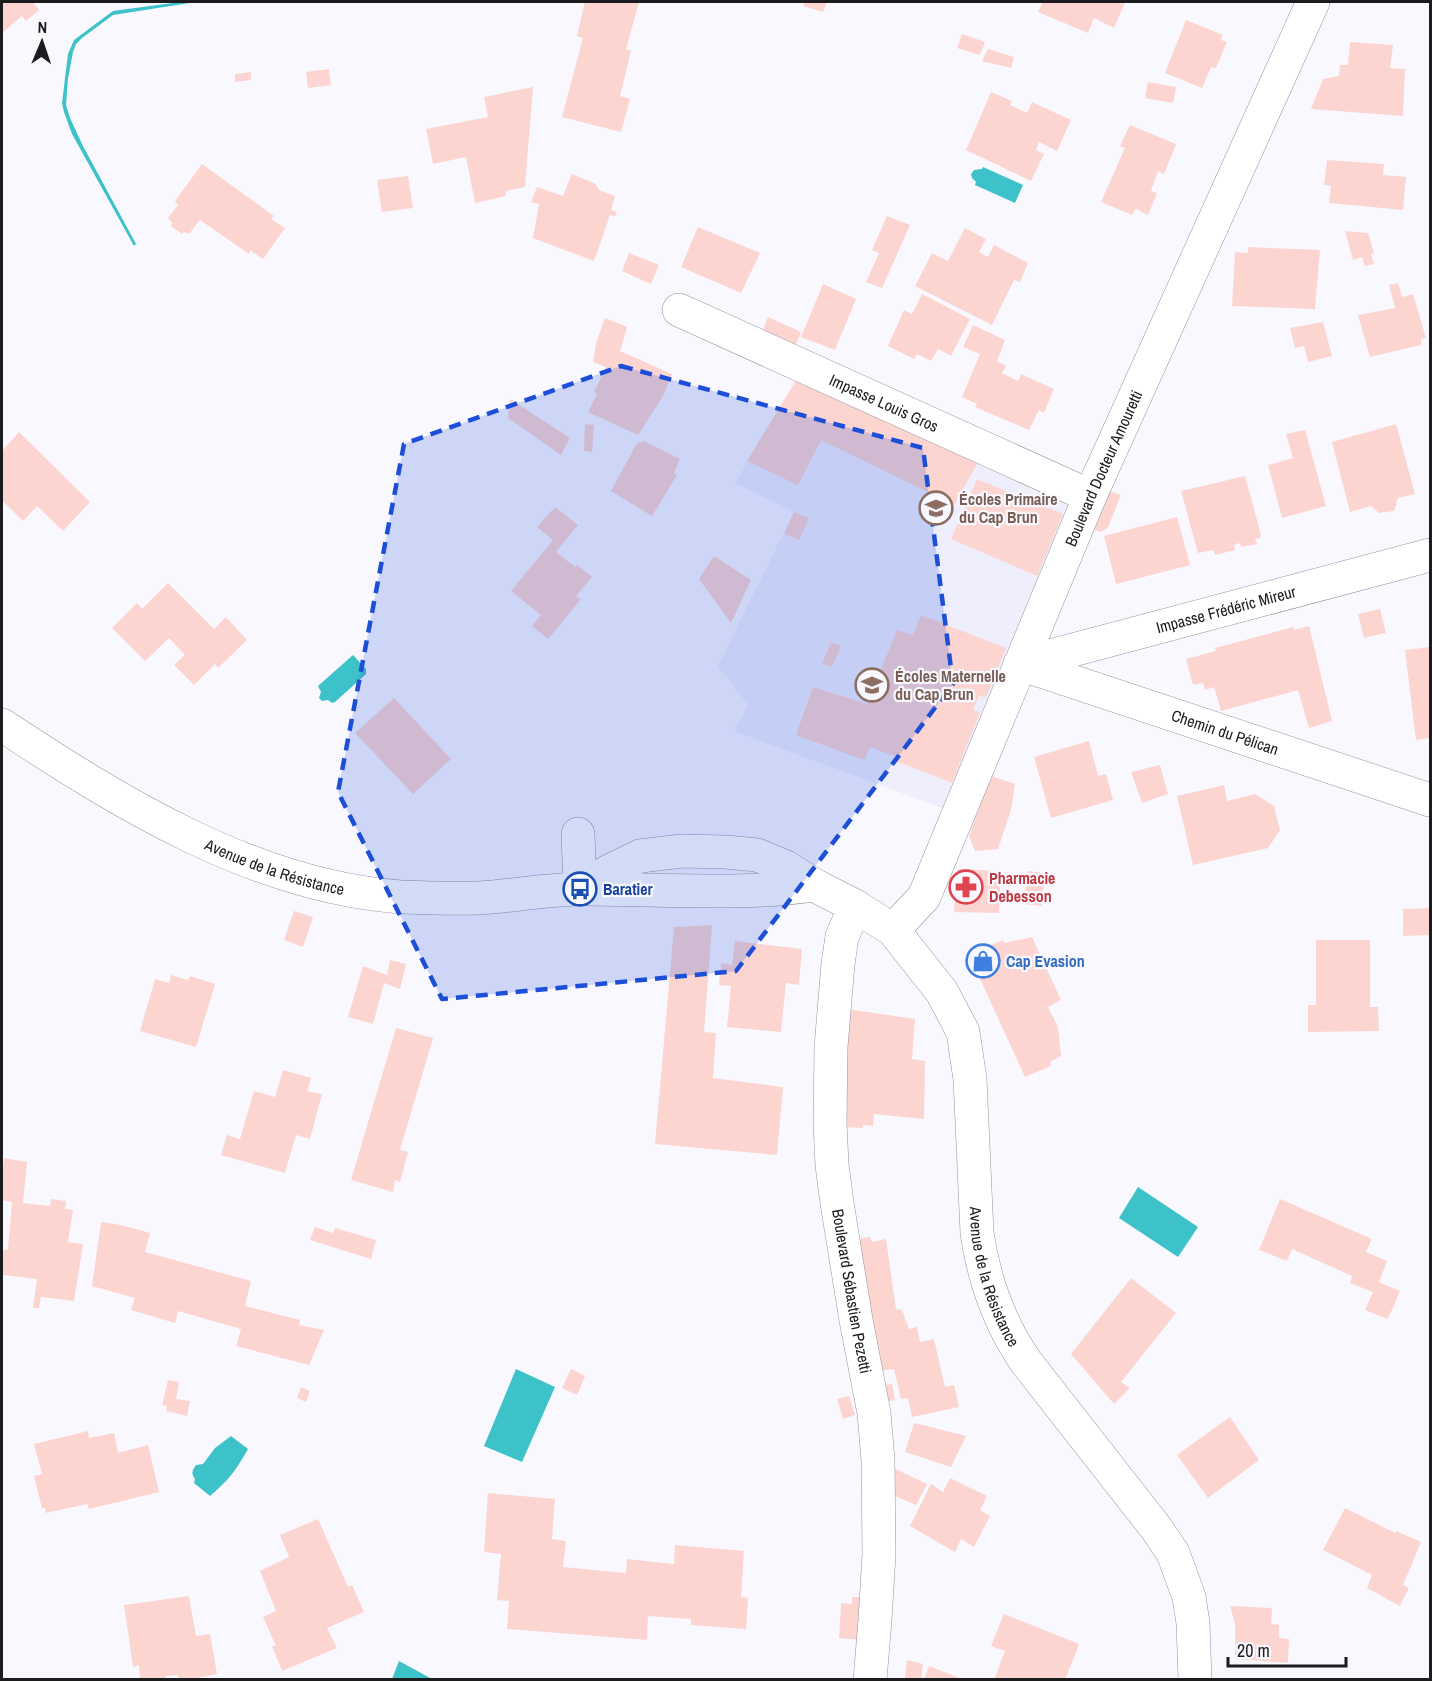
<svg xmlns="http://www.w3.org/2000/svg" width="1432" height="1681" font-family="'Archivo Narrow',sans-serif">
	<rect width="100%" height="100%" fill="#f9f8ff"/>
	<!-- built -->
	<path fill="#efeefd" d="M803,369L1086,504L958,814L734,731L748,705L718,666L794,512L735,483Z"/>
	<!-- water -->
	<g fill="#3ec2c9">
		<path d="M180,2H196L113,15L82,38L76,44L73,52L68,79L66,105L70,118L83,146L136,244L134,246L72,134L64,112L62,103L68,54L74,40L113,11Z"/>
		<path d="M983,167L1023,185L1015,203L975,185L976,182L972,178L971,174L974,170L982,169Z"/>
		<path d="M353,655L366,669V674L335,702L332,703L328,700L322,701L319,698L321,692L318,686Z"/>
		<path d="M1138,1187L1198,1227L1178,1257L1119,1218Z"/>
		<path d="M516,1369L555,1387L522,1462L484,1446Z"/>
		<path d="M231,1436L248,1449C236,1470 229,1480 210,1496L194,1483L195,1479C191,1473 192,1471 196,1465L203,1464L215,1448Z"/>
		<path d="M399,1661L432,1679H392Z"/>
	</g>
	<!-- building -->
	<g fill="#fcd5d0">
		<path d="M2,2H33L39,10L26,21L22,16L2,33Z"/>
		<path d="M585,2H639L626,49L631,51L620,96L630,99L621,132L562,117L583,38L577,36Z"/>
		<path d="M805,2H827L823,12L803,6Z"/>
		<path d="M1043,2H1125L1114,28L1094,18L1088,33L1038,12Z"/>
		<path d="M1186,20L1223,35L1221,40L1227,42L1216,68L1211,67L1202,88L1165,73Z"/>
		<path d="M962,34L985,42L980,55L957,48Z"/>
		<path d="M1350,42L1393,45L1390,68L1405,69L1403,116L1311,109L1323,79L1339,76L1340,65H1348Z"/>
		<path d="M988,49L1014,57L1011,68L982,61Z"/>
		<path d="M329,69L331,85L308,88L306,72Z"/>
		<path d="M251,72V80L235,82V74Z"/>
		<path d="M1148,82L1176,87L1173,103L1145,98Z"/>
		<path d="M533,87L525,187L506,191V196L475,203L466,157L433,164L426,129L488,117L484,97Z"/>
		<path d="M991,92L1012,101L1010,105L1027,113L1032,102L1071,120L1057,151L1039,142L1036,150L1044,154L1031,181L966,150Z"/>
		<path d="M1130,125L1176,144L1164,174L1158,171L1151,191L1157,193L1148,215L1136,209L1132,215L1101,202L1125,148L1120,146Z"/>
		<path d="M1327,160L1384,164L1383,175L1406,177L1403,210L1329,203L1331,186L1324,185Z"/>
		<path d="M202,164L274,216L271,219L285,228L263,259L250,250L249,254L200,220L189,234L184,232L182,234L171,226L172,223L168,218L178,205L175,201Z"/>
		<path d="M572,174L596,184L599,190L615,196L611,210L617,212L615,216L610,215L594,261L533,238L539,204L531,202L537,187L563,196Z"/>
		<path d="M408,176L413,208L382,212L377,180Z"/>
		<path d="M887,216L910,225L882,288L866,282L879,253L872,250Z"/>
		<path d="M698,227L760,253L741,293L681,267Z"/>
		<path d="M965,228L986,239L979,252L988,257L994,245L1028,263L1020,282L1014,280L992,325L915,286L932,253L948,261Z"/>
		<path d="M1345,231L1368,233L1374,253L1371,254L1374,264L1365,266L1362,257L1353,260Z"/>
		<path d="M1248,247L1320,250L1315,309L1232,306L1235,252L1248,253Z"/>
		<path d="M629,253L659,265L651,284L622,271Z"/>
		<path d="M1398,283L1402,297L1413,294L1426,338L1421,339V345L1370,357L1358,315L1395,308L1389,285Z"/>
		<path d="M823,284L856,299L835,350L801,337Z"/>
		<path d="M922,294L970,319L951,356L938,349L931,361L917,354L914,359L888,346L904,310L912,314Z"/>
		<path d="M768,317L801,332L795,347L762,333Z"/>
		<path d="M605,318L627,327L620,351L672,374L663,396L638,435L588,412L597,394L594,392L606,367L593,362L596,343Z"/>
		<path d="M1323,322L1332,356L1308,362L1304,346L1295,348L1290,328Z"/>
		<path d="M973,325L1005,340L997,361L1006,366L1002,373L1018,381L1021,374L1054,389L1044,413L1039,410L1029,430L975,407L977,404L962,397L980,354L963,347Z"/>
		<path d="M803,369L981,457L954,505L821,440L798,485L747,461Z"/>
		<path d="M510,399L570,438L561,455L508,418Z"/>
		<path d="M585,424L594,425L592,452L584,451Z"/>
		<path d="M1396,424L1415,494L1398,498L1394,511L1379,513L1371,506L1350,512L1332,442Z"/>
		<path d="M1305,430L1326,506L1282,518L1268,465L1293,458L1286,434Z"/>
		<path d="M19,432L90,502L63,531L37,506L23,521L2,500V451Z"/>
		<path d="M644,441L680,459L674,473L677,475L652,516L611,491L637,443Z"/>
		<path d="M1245,476L1261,535L1260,538L1255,539L1257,544L1241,547L1240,543L1234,545L1235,550L1215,555L1213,550L1198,553L1181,491Z"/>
		<path d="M977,479L1063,514L1037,576L951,539Z"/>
		<path d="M1109,491L1121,495L1108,527L1101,532L1093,529Z"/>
		<path d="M555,507L578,525L556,552L575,567L577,565L592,577L576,596L581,599L548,639L532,626L541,615L511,591L553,540L537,527Z"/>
		<path d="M794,512L809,518L799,540L784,534Z"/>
		<path d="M1177,517L1190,565L1116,584L1104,536Z"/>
		<path d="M714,556L751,580L731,623L699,579Z"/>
		<path d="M168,583L214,629L226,617L247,640L218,668L215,664L194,685L174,665L185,655L169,638L145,661L112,628L137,603L142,609Z"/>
		<path d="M1380,609L1386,633L1364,638L1358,614Z"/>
		<path d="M921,615L1006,648L986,697L979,696L973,710L980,712L952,783L896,761L897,757L870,747L864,760L796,735L813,687L867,704L897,630L913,635Z"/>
		<path d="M1309,626L1332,721L1309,728L1298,690L1221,711L1214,687L1205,690L1203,683L1193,685L1186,659L1216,651L1215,648L1293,627L1294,630Z"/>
		<path d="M831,642L841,646L832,667L822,664Z"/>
		<path d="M1430,647V738L1416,740L1405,650Z"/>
		<path d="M394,698L451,759L413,794L355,733Z"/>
		<path d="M1089,741L1098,776L1106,774L1113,800L1051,818L1034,757Z"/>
		<path d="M1160,765L1168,794L1142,803L1131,772Z"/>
		<path d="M991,776L1015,784L1011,810L998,849L975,851L969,836Z"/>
		<path d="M1224,785L1227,801L1255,794L1274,806L1280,830L1268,848L1193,865L1177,796Z"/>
		<path d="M958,869L1001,871L999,913L954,912Z"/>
		<path d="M1028,871L1045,873L1042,906L1024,904Z"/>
		<path d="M1430,908V935L1403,936V909Z"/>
		<path d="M294,911L313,917L303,947L284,940Z"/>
		<path d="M712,925L704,1032L716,1033L713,1078L783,1087L777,1155L655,1144L674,927Z"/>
		<path d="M1032,937L1061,1000L1048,1007L1058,1027L1061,1056L1050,1062L1051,1066L1025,1077L969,955L1003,940L1004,943Z"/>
		<path d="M1316,940H1370V1007H1378L1379,1031L1308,1032V1005H1316Z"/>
		<path d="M735,941L802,949L799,985L786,983L781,1032L727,1027L731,986L719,985L721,963L732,965Z"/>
		<path d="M390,960L406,964L400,989L384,983L373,1024L348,1017L363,966L387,975Z"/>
		<path d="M171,975L188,980L190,976L215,984L196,1047L140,1031L155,979L169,983Z"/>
		<path d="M847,1009L915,1019L912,1059L925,1061L924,1119L874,1114L873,1126L863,1125V1128L843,1127Z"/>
		<path d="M396,1028L433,1038L400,1150L408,1152L400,1182L395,1180L393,1192L351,1180Z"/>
		<path d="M283,1070L311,1078L307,1091L322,1094L310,1139L296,1135L285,1173L221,1155L227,1135L240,1139L254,1091L275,1097Z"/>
		<path d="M4,1158L27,1162L23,1203L50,1206L51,1199L66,1201L65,1209L73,1210L68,1242L83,1244L74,1301L41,1297L39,1308H33L37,1279L3,1275V1251L8,1249L12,1202L2,1200V1179Z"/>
		<path d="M1280,1199L1372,1239L1366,1252L1387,1261L1379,1282L1400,1291L1388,1319L1365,1310L1373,1292L1350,1283L1352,1276L1292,1249L1287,1261L1259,1250Z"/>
		<path d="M101,1222L121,1225L150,1233L145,1252L251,1281L245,1306L300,1320L299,1325L324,1330L309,1365L236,1346L241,1329L178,1311L175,1323L131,1310L135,1298L92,1286Z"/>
		<path d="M315,1227L333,1233L335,1228L376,1240L371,1259L310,1240Z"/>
		<path d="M870,1237L872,1242L886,1239L896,1309L902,1310L909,1329L917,1327L920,1342L934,1339L945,1387L954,1385L959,1407L912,1417L908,1398L901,1399L894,1369L876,1371L850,1240Z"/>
		<path d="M1131,1278L1176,1313L1121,1382L1130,1388L1114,1404L1071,1354Z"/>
		<path d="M571,1369L585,1376L577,1395L562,1388Z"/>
		<path d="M168,1380L179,1382L176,1399L190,1401L187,1416L166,1411L167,1406L162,1405Z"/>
		<path d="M892,1384L895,1400L881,1403L878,1386Z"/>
		<path d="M301,1387L310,1391L306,1402L297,1398Z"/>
		<path d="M849,1396L855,1415L843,1419L837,1399Z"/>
		<path d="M1230,1417L1259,1460L1208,1498L1177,1455Z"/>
		<path d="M914,1423L966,1436L951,1467L905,1452Z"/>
		<path d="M88,1431L89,1438L114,1433L118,1453L148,1445L159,1492L89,1509L87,1504L46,1513L45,1508H42L34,1476L42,1474L34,1444Z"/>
		<path d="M887,1465L927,1484L916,1505L890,1494Z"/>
		<path d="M950,1478L987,1496L980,1510L990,1516L974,1547L961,1539L955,1552L910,1526L931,1484L943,1492Z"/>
		<path d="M488,1493L555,1499L552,1539L566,1541L563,1567L626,1573L627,1559L674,1564L675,1545L744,1551L741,1597L748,1598L746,1629L691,1625V1619L648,1616L647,1640L507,1629L509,1601L497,1600L501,1554L484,1552Z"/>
		<path d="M1345,1508L1395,1533L1396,1531L1421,1542L1403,1585L1409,1588L1400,1606L1367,1588L1372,1575L1323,1550Z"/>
		<path d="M318,1519L348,1587L352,1585L364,1612L327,1628L337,1648L282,1671L272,1646H276L263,1617L276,1611L260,1571L289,1557L280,1535Z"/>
		<path d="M189,1596L196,1636L210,1634L217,1674L186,1680H179L178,1675L166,1676V1680H140L139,1665L133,1667L124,1605Z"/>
		<path d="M852,1597H863L861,1640L839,1638L841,1603L852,1604Z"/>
		<path d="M1230,1606L1272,1608L1271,1624L1279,1625V1638L1289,1639L1288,1663L1235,1659V1624Z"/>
		<path d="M1004,1614L1079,1644L1065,1680H994L1005,1651L991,1646Z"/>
		<path d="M907,1660L923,1664L921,1680L905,1678Z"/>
		<path d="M929,1666L962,1679V1680H924Z"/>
	</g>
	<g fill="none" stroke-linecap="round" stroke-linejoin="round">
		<!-- minor casing -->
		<g stroke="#94939b" stroke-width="34">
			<g id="minor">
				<path id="s1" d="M679,310L1090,496"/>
				<path id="s2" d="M1020,664L1430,800"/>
				<path id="s3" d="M1020,664L1430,555"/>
				<path id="s4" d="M2,725C120,803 256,887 401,897C427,898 453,899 479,898C513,896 548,889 583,889C643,889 704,893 764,890C781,889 797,887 814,885"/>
				<path d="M578,834L580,889"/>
				<path id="s5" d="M580,889L609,871L640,856L682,851L726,852L757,855L786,867L814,885L855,906L893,930L942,992L963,1032L970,1079L977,1233C984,1280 999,1323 1026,1362L1156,1528L1173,1553L1189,1597L1193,1623L1195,1680"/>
				<path id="s6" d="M855,906L842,937L838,964L831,1047L830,1123L832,1165L837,1203L856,1320L874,1413L878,1460L879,1554L875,1620L870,1680"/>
				<path id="s7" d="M893,930L924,897L1090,496L1313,2"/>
			</g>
		</g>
		<!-- minor -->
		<use href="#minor" stroke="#fff" stroke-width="33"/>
	</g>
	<!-- marked area -->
	<path fill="#1d4ed8" fill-opacity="0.2" stroke="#1d4ed8" stroke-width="4.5" stroke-dasharray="12 8" stroke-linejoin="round" d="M621,366L923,448L953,684L736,971L442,999L338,792L404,444Z"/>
	<!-- icons -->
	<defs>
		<g id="school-ring" transform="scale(1.725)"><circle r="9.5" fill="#f9f8ff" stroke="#8d6e63" stroke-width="1.5"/><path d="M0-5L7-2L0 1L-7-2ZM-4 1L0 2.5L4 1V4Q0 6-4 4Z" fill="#8d6e63"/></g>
		<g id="pharmacy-ring" transform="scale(1.725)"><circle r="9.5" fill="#f9f8ff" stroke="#e0444e" stroke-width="1.5"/><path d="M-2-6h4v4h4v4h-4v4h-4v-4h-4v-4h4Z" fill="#e0444e"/></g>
		<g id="bus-ring" transform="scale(1.725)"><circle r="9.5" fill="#f9f8ff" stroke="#1a4fb4" stroke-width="1.5"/><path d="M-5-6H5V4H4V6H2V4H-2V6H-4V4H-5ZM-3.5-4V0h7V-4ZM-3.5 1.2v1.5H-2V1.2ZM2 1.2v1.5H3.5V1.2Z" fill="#1a4fb4"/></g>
		<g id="shop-ring" transform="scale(1.725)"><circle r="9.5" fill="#f9f8ff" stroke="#3f7fe0" stroke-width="1.5"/><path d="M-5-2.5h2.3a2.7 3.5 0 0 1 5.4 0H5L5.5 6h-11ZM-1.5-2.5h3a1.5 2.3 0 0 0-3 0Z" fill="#3f7fe0"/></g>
	</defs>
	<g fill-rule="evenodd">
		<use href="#school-ring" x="936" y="508"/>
		<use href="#school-ring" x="872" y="685"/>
		<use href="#pharmacy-ring" x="966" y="887"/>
		<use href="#bus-ring" x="580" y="889"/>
		<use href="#shop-ring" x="983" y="961"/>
	</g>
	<g text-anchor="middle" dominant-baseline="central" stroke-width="4.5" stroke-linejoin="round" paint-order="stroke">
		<!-- street labels -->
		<g font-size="16" fill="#1c1c1e" stroke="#f9f8ff">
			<text stroke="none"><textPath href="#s1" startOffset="225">Impasse Louis Gros</textPath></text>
			<text stroke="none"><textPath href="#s7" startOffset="510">Boulevard Docteur Amouretti</textPath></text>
			<text stroke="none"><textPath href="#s3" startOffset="213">Impasse Frédéric Mireur</textPath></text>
			<text stroke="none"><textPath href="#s2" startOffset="216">Chemin du Pélican</textPath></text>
			<text stroke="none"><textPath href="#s4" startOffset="309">Avenue de la Résistance</textPath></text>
			<text stroke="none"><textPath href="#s5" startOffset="714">Avenue de la Résistance</textPath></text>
			<text stroke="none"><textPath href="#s6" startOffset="390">Boulevard Sébastien Pezetti</textPath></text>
		</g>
		<!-- education labels -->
		<g font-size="16" font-weight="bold" fill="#785e54" stroke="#f9f8ff" text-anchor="start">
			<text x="959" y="499">Écoles Primaire<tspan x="959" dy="18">du Cap Brun</tspan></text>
			<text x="895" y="676">Écoles Maternelle<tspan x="895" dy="18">du Cap Brun</tspan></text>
		</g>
		<!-- health labels -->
		<g font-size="16" font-weight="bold" fill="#be3a42" stroke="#f9f8ff" text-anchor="start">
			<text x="989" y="878">Pharmacie<tspan x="989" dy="18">Debesson</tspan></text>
		</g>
		<!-- transit labels -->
		<g font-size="16" font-weight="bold" fill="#164399" stroke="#f9f8ff" text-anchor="start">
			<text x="603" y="889">Baratier</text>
		</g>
		<!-- shop labels -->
		<g font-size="16" font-weight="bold" fill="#366cbe" stroke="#f9f8ff" text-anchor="start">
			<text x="1006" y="961">Cap Evasion</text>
		</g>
	</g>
	<!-- border -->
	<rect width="1432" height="1681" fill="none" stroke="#1c1c1e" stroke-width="6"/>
	<!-- north arrow -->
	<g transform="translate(42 42) rotate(2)" stroke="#f9f8ff" stroke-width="4.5" paint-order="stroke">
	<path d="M0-4.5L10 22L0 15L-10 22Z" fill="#1c1c1e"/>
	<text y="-9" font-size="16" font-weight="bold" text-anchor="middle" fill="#1c1c1e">N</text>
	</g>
	<!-- scale -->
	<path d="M1228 1657v9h118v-9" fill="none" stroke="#1c1c1e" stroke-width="3"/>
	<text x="1237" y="1657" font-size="18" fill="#1c1c1e" stroke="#f9f8ff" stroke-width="4.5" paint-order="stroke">20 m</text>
</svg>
